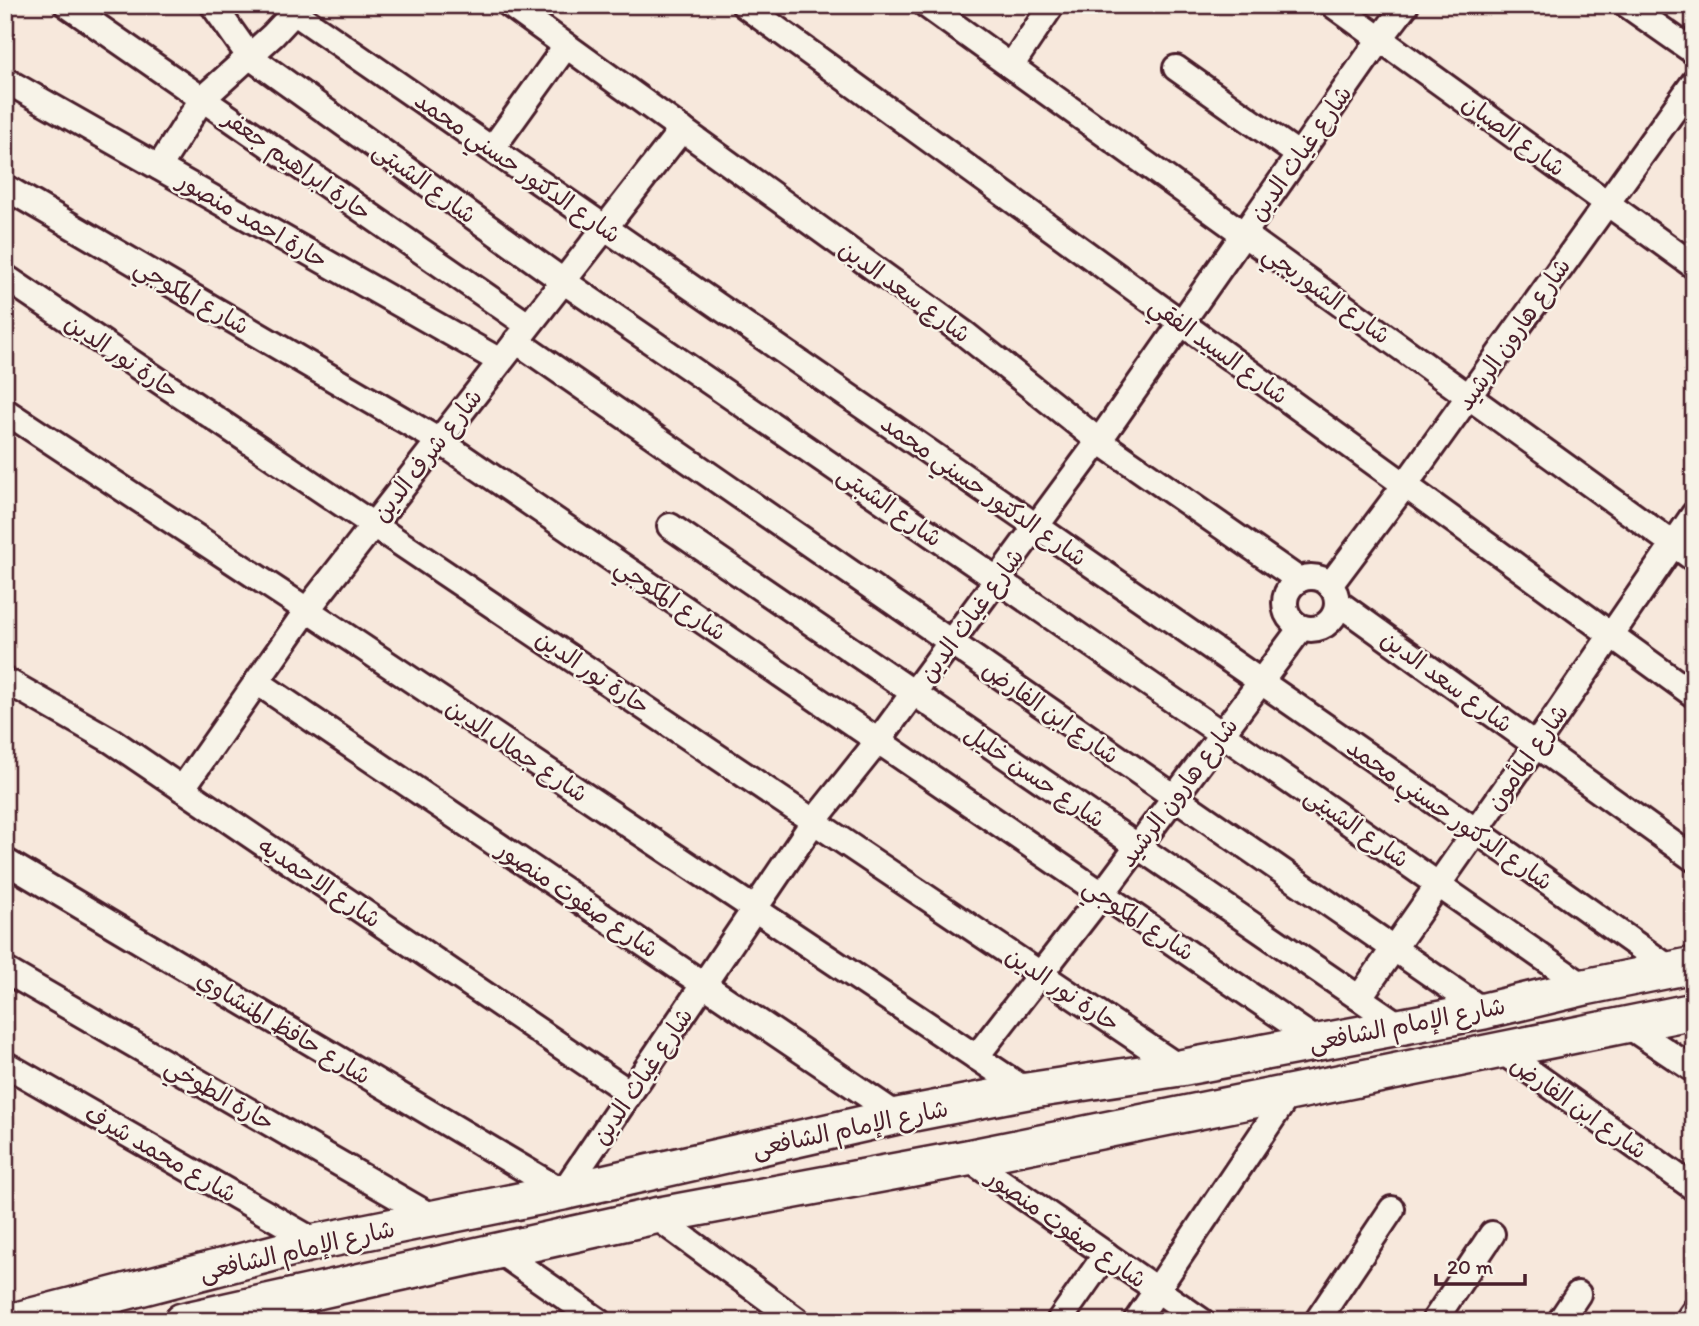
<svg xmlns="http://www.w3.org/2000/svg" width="1699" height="1326" font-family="Itim,'Playpen Sans Arabic',sans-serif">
	<rect width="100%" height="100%" fill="#f7e8dc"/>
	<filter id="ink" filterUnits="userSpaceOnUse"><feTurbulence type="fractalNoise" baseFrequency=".0143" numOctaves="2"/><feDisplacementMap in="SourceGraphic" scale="14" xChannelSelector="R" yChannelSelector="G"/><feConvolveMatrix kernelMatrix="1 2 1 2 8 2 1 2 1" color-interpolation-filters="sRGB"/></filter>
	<g filter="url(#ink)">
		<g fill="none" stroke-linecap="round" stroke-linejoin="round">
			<!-- minor casing -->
			<g stroke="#4a1f2b" stroke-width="30">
				<g id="minor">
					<path d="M67,5L528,325"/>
					<path d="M213,5L249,56L563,281L1222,734L1585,987"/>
					<path d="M510,5L965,334L1099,441L1299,580"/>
					<path d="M744,5L1694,695"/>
					<path d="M926,5L1694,559"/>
					<path d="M1333,5L1694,266"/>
					<path d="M1627,5L1694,52"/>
					<path d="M295,13L1475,830L1672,970"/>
					<path d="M1011,66L1052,5"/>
					<path d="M1176,68L1299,155"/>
					<path d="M5,80L500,361"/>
					<path d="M492,149L566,46"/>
					<path d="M159,167L202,99L273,35L301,5"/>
					<path d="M5,187L438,440L1317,1041"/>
					<path d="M5,277L1180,1068"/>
					<path d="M516,341L1484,1011"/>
					<path d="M5,411L307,610L1027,1091"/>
					<path d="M670,526L1400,1026"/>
					<circle cx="1311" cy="603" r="26"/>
					<path d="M1330,585L1405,485L1694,82"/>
					<path d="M1337,602L1694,859"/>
					<path d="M5,680L112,741L630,1093"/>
					<path d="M257,682L898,1116"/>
					<path d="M182,789L307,610L682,129"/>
					<path d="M5,861L563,1192L814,821L878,741L1099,441L1380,39L1406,5"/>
					<path d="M5,970L434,1218"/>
					<path d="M1359,998L1536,745L1694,514"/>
					<path d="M1627,1025L1694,1070"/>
					<path d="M1500,1050L1694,1188"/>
					<path d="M976,1057L1091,909L1301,628"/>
					<path d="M5,1064L316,1242"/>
					<path d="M967,1158L1202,1321"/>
					<path d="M655,1216L798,1321"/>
					<path d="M500,1252L599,1321"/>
					<path d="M1059,1321L1106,1254"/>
					<path d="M1136,1321L1290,1092"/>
					<path d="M1317,1321L1392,1209"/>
					<path d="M1434,1321L1492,1234"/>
					<path d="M1560,1321L1578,1294"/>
					<path d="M1687,1321L1694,1311"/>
				</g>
			</g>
			<!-- secondary casing -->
			<g stroke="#4a1f2b" stroke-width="40">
				<g id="secondary">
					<path d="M13,1321L316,1242L563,1192L898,1116L1027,1091L1180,1068L1484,1011L1585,987L1694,965"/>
					<path d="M182,1321L655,1216L967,1158L1694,1011"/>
				</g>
			</g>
			<!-- minor -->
			<use href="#minor" stroke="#f7f3e8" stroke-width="24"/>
			<!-- secondary -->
			<use href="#secondary" stroke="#f7f3e8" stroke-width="35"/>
		</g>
	</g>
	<g text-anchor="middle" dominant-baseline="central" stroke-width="5" stroke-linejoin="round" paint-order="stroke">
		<!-- street labels -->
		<g font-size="24" fill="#4a1f2b" stroke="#f7f3e8">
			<text transform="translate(1514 135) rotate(36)">شارع الصبان</text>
			<text transform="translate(1300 153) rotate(-55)">شارع غياث الدين</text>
			<text transform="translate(298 165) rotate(35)">حارة ابراهيم جعفر</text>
			<text transform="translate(518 167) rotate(35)">شارع الدكتور حسني محمد</text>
			<text transform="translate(425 182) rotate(36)">شارع الشبتى</text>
			<text transform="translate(253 220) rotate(30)">حارة احمد منصور</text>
			<text transform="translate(905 291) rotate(36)">شارع سعد الدين</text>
			<text transform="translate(1327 294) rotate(36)">شارع الشوربجي</text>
			<text transform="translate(192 296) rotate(30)">شارع المكوجي</text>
			<text transform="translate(1513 334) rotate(-55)">شارع هارون الرشيد</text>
			<text transform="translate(1219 350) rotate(36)">شارع السيد الفقي</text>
			<text transform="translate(122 356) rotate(34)">حارة نور الدين</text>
			<text transform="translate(427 455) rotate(-52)">شارع شرف الدين</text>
			<text transform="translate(984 490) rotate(35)">شارع الدكتور حسني محمد</text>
			<text transform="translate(890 506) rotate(35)">شارع الشبتى</text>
			<text transform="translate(671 599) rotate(34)">شارع المكوجي</text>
			<text transform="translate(971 615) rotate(-54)">شارع غياث الدين</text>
			<text transform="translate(593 672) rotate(34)">حارة نور الدين</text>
			<text transform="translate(1447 681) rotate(36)">شارع سعد الدين</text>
			<text transform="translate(1051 712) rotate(35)">شارع ابن الفارض</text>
			<text transform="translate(517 750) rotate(34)">شارع جمال الدين</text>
			<text transform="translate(1527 757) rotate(-55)">شارع المأمون</text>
			<text transform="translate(1035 776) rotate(34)">شارع حسن خليل</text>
			<text transform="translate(1178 792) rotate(-53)">شارع هارون الرشيد</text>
			<text transform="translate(1450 814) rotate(35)">شارع الدكتور حسني محمد</text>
			<text transform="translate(1357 827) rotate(35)">شارع الشبتى</text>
			<text transform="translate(320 882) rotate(34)">شارع الاحمديه</text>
			<text transform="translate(578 899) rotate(34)">شارع صفوت منصور</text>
			<text transform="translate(1139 919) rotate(34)">شارع المكوجي</text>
			<text transform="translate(1063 989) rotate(34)">حارة نور الدين</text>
			<text transform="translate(1407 1024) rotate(-11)">شارع الإمام الشافعى</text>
			<text transform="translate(284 1027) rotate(31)">شارع حافظ المنشاوي</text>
			<text transform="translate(642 1076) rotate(-56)">شارع غياث الدين</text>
			<text transform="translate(220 1094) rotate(30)">حارة الطوخي</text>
			<text transform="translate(1579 1107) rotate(35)">شارع ابن الفارض</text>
			<text transform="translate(850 1128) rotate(-12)">شارع الإمام الشافعى</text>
			<text transform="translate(161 1153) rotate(30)">شارع محمد شرف</text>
			<text transform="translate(1067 1228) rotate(35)">شارع صفوت منصور</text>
			<text transform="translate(297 1250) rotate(-13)">شارع الإمام الشافعى</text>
		</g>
	</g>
	<!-- margin -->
	<rect width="1699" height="1326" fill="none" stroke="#f7f3e8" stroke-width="28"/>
	<rect x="14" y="14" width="1671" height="1298" fill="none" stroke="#4a1f2b" stroke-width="2.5" filter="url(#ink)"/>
	<!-- scale -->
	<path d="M1436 1274v10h89v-10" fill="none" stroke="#4a1f2b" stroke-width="3.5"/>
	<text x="1447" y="1274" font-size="21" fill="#4a1f2b" stroke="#f7f3e8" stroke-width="5" paint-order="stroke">20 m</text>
</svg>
